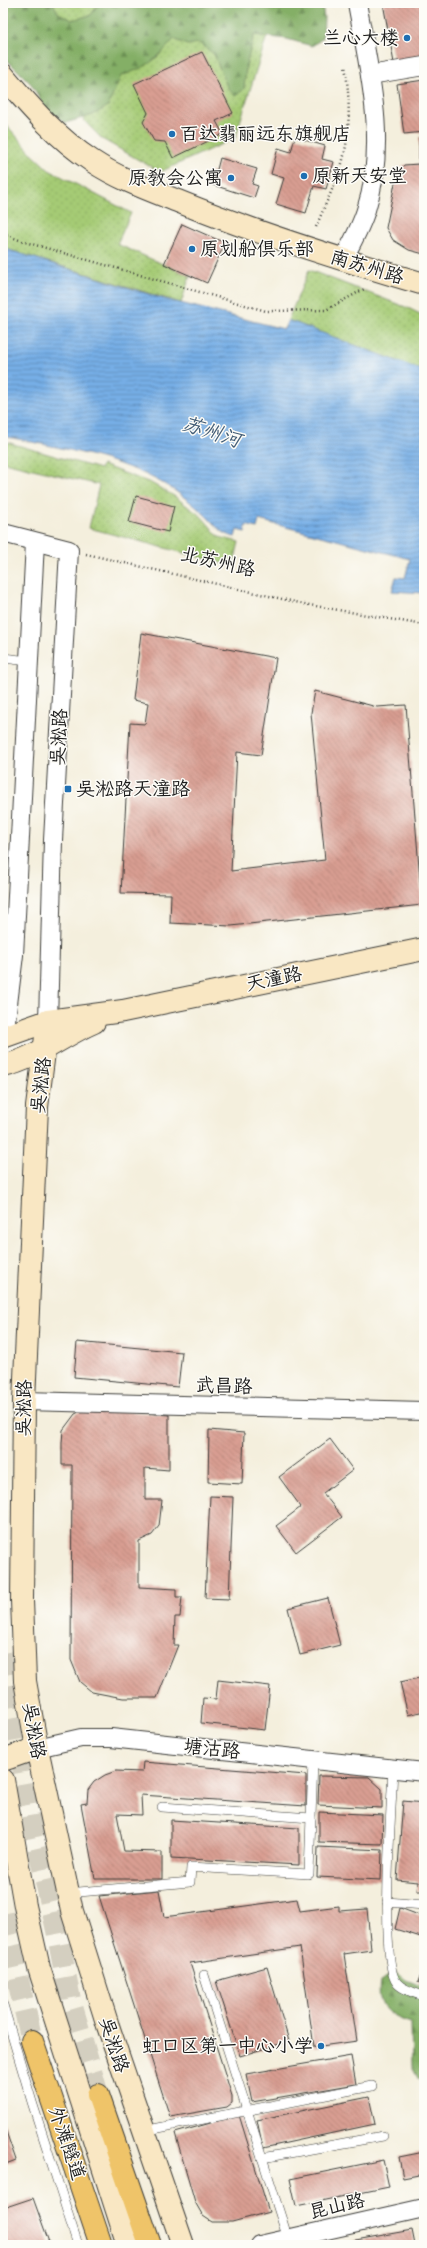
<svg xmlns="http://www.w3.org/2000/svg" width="427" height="2248" font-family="Caveat,'LXGW WenKai TC',sans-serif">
	<defs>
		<pattern id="grass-dots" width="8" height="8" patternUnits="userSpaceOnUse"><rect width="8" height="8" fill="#a5cb75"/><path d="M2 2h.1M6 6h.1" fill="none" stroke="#8dae65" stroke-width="1.8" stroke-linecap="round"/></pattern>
		<pattern id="forest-firs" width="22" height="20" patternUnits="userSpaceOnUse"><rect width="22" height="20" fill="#84af66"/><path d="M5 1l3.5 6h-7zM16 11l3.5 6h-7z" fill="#6b8e53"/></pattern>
		<pattern id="water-rules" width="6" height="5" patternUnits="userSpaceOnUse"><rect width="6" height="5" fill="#76aee6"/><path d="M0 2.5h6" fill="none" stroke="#608dba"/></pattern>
		<pattern id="building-back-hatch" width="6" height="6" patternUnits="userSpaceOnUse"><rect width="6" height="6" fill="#d99e92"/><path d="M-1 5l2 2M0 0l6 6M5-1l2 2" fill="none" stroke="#af8076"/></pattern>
	</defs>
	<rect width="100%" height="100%" fill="#fdfcf7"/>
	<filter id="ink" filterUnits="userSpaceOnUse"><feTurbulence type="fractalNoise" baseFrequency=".025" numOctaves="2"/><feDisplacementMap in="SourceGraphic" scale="8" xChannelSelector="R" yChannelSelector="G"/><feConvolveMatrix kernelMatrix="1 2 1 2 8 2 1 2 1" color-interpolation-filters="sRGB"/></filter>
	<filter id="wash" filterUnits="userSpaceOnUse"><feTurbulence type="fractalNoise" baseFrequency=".012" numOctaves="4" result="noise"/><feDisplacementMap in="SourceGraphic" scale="16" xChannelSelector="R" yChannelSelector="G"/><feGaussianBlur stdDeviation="0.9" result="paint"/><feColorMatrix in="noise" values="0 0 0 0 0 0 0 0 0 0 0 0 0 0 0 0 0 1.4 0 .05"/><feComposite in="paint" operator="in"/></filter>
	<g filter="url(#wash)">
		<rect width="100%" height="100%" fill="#f4efdd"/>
		<!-- grass -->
		<g fill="url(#grass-dots)" stroke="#607448">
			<path d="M3,3H295L276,7L235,138L160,172L102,139L3,36Z"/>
			<path d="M3,121L33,155L49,170L131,213L117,244L190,276L181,303L3,248Z"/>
			<path d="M309,270L408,308L424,316V371L288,320Z"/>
			<path d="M3,441L100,469L102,465L151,483L174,496L202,517L219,537L239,542L233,566L89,528L99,485L4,462L3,465Z"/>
		</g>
		<!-- forest -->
		<g fill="url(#forest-firs)" stroke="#506641">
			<path d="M3,3H53L58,13L72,20L91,15L99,3H322L324,17L323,38L312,46L287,39L254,35L246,66L244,89L235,96L227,87L214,54L199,43L187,45L174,39C154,62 149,66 121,76L108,106L93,115L65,123L44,107L32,85L3,56Z"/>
			<path d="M396,1972L406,1980L424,1987V2080H419L412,2067L411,2023C388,2016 376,2007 380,1981Z"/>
		</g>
		<!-- water -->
		<path fill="url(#water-rules)" stroke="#496581" d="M3,248L164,299L284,329L288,320L424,371V593L392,591L396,577L405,578L410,559L259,520L257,528L246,525L245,532L237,530L235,537C219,533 216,525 204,514C190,501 173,488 155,479C108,455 54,447 3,436Z"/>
		<g id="blocks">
			<!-- building -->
			<g fill="url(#building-back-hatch)">
				<path d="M383,3H421L424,18V58L394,63Z"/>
				<path d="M202,52L233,113L216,121L223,134L173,158L165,142L154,141L143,122L148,113L134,84Z"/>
				<path d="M424,80V132L404,134L397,84Z"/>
				<path d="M295,137L325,146L322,159L334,162L326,189L314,186L306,213L276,204L284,178L271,174L278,148L291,152Z"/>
				<path d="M419,137H424V254L409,250L393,240L386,228L397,173L404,165L419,164Z"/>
				<path d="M220,158L257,169L252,184L258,186L254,198L207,183L211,171L216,173Z"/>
				<path d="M182,224L225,243L207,283L164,264Z"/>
				<path d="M136,496L174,506L168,532L129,522Z"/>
				<path d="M141,633L276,658L261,755L237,752L231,871L325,860L311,713L315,691L377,707L406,705L422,905L231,926L170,923L171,894L121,893L130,723L145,724L148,703L133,700Z"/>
				<path d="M77,1342L182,1352L178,1387L74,1377Z"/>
				<path d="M100,1409L169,1415V1470L145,1468V1500H162L159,1526L152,1535L139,1541V1587L176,1589V1597H182L180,1617H175L174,1645H178L157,1698H123L92,1692L80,1682L71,1660L72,1465H62V1443L63,1430L75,1414L83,1410Z"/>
				<path d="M209,1430L244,1433L242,1484L208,1482Z"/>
				<path d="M330,1439L353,1470L323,1493L342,1517L296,1552L276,1526L301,1507L279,1477Z"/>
				<path d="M210,1496L233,1497L229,1599L205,1598Z"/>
				<path d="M328,1598L340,1645L300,1655L288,1608Z"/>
				<path d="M424,1677V1711L408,1715L400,1682Z"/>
				<path d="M218,1680L270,1686L265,1730L201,1723L203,1698L216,1699Z"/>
				<path d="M143,1762L306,1775V1806L141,1795L142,1815L117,1814L124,1851L162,1852V1879H95L81,1804L87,1803L88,1790L94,1782L105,1775L116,1771L142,1772Z"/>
				<path d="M319,1776L369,1777L382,1789V1808L318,1805Z"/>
				<path d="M403,1801L424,1803V1891H417L418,1882L397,1880Z"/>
				<path d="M319,1812L383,1815L382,1844L319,1842Z"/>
				<path d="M171,1820L299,1828V1865L171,1858Z"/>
				<path d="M318,1847L382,1850L381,1880L317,1877Z"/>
				<path d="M159,1890L164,1917L297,1899L300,1911L339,1906V1911L367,1909L371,1950L344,1954L357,2041L314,2047L300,1947L190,1963L232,2096V2103L227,2107L170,2117L99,1896Z"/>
				<path d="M400,1908L424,1917V1938L395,1929Z"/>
				<path d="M424,1965V1985L418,1982Z"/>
				<path d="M267,1967L289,2041L240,2056L216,1981Z"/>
				<path d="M351,2056L356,2084L252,2102L246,2074Z"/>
				<path d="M369,2097L375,2124L263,2148L257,2120Z"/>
				<path d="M239,2115L269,2212L232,2222H212L203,2216L195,2202L175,2133Z"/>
				<path d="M3,2123L16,2160L3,2165Z"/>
				<path d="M424,2152V2174L403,2178L399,2157Z"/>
				<path d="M383,2160L389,2187L296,2206L290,2179Z"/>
				<path d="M33,2198L50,2245H3V2208Z"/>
				<path d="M412,2230L415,2245H333V2244Z"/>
			</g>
		</g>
	</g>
	<g filter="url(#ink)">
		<use href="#blocks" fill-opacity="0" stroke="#3c3c39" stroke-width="1"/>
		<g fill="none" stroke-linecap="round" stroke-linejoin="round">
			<!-- primary-tunnel -->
			<g stroke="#d4cfc0" stroke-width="22" stroke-dasharray="22 11" stroke-linecap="butt">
				<path d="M3,1653L34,1828L57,1930L70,2000L98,2095"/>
				<path d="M3,1914L32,2041"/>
			</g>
			<!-- lane casing -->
			<g stroke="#3c3c39" stroke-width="10">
				<g id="lane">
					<path d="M3,658L29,661"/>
					<path d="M393,1768C392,1803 379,1963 397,1983C403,1990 415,1993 424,1996"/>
					<path d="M162,1807L311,1818"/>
					<path d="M68,1893L190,1882L191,1867L309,1874L313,1760"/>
					<path d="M387,1902L424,1905"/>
					<path d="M204,1975L288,2239"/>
					<path d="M3,2005L32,2102L78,2245"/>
					<path d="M143,2131L372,2086"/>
					<path d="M262,2158L383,2136"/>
				</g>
			</g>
			<!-- street casing -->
			<g stroke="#3c3c39" stroke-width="20">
				<g id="street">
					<path d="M370,75L424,66"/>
					<path d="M343,260C351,244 361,227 366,210C388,143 369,70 357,3"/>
					<path d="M3,533L69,550L53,840L48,1021"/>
					<path d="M4,1037L14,955L35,542"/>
					<path d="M24,1401L424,1411"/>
					<path d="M37,1748L81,1738H111L424,1772"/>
					<path d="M260,2245L424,2208"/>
				</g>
			</g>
			<!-- secondary casing -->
			<g stroke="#3c3c39" stroke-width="24">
				<g id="secondary">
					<path d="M3,75C30,107 57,138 92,161C119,179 150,190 180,202C259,234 342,260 424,284"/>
					<path d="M48,1021L37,1107L24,1401L22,1600L25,1681L37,1748L72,1911L108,2026L183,2245"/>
					<path d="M3,1037L48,1021L123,1011L424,949"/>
					<path d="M3,1066C36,1059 63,1035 94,1022"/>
					<path d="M3,1760L37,1748"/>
					<path d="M3,1780L25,1906L39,1968L128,2245"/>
				</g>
			</g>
			<!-- primary casing -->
			<g stroke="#3c3c39" stroke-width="24">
				<g id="primary">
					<path d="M32,2041L101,2245"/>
					<path d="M98,2095L150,2245"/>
				</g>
			</g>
			<!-- path -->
			<g stroke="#3c3c39" stroke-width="2.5" stroke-dasharray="1 3" stroke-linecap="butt">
				<path d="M316,227C324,207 334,187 341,167C351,134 350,98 345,66"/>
				<path d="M3,234L25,242L266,311L326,310L366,288"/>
				<path d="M86,554L304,604L424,625"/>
			</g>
			<!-- lane -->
			<use href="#lane" stroke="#fff" stroke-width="9"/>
			<!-- street -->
			<use href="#street" stroke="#fff" stroke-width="18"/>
			<!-- secondary -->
			<use href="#secondary" stroke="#f9e7c3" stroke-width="22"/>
			<!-- primary -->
			<use href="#primary" stroke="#efc469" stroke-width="22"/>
		</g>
	</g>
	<!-- markers -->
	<g fill="#1f6fb2" stroke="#fdfcf7" stroke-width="1.5">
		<circle cx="407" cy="38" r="4"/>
		<circle cx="172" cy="134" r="4"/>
		<circle cx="304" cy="176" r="4"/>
		<circle cx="231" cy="178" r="4"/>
		<circle cx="192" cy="249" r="4"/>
		<rect x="64" y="785" width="8" height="8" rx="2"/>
		<circle cx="321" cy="2046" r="4"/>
	</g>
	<g text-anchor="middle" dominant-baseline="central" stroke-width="3" stroke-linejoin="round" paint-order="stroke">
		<!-- poi labels -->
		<g font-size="19" fill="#1c1c1c" stroke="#fdfcf7" text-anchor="start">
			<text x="399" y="38" text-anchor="end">兰心大楼</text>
			<text x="180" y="134">百达翡丽远东旗舰店</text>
			<text x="312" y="176">原新天安堂</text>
			<text x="223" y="178" text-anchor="end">原教会公寓</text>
			<text x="200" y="249">原划船俱乐部</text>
			<text x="76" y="789">吴淞路天潼路</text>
			<text x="313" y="2046" text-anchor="end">虹口区第一中心小学</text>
		</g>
		<!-- street labels -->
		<g font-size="19" fill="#1c1c1c" stroke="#fdfcf7">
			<text transform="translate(367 267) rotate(17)">南苏州路</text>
			<text transform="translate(218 562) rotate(13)">北苏州路</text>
			<text transform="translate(59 737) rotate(-87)">吴淞路</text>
			<text transform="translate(274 979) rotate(-12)">天潼路</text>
			<text transform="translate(41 1085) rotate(-83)">吴淞路</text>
			<text transform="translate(224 1386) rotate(2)">武昌路</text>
			<text transform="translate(24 1408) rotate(-89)">吴淞路</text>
			<text transform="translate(34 1731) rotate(80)">吴淞路</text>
			<text transform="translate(212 1749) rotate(6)">塘沽路</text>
			<text transform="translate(114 2045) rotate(72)">吴淞路</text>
			<text transform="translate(67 2143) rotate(71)">外滩隧道</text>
			<text transform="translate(337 2206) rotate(-13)">昆山路</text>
		</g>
		<!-- water labels -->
		<g font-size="20" font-style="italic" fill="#445e77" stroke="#fdfcf7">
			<text transform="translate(212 432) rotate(18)">苏州河</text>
		</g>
	</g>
	<!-- margin -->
	<rect width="427" height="2248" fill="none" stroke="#fdfcf7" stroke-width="16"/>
</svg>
